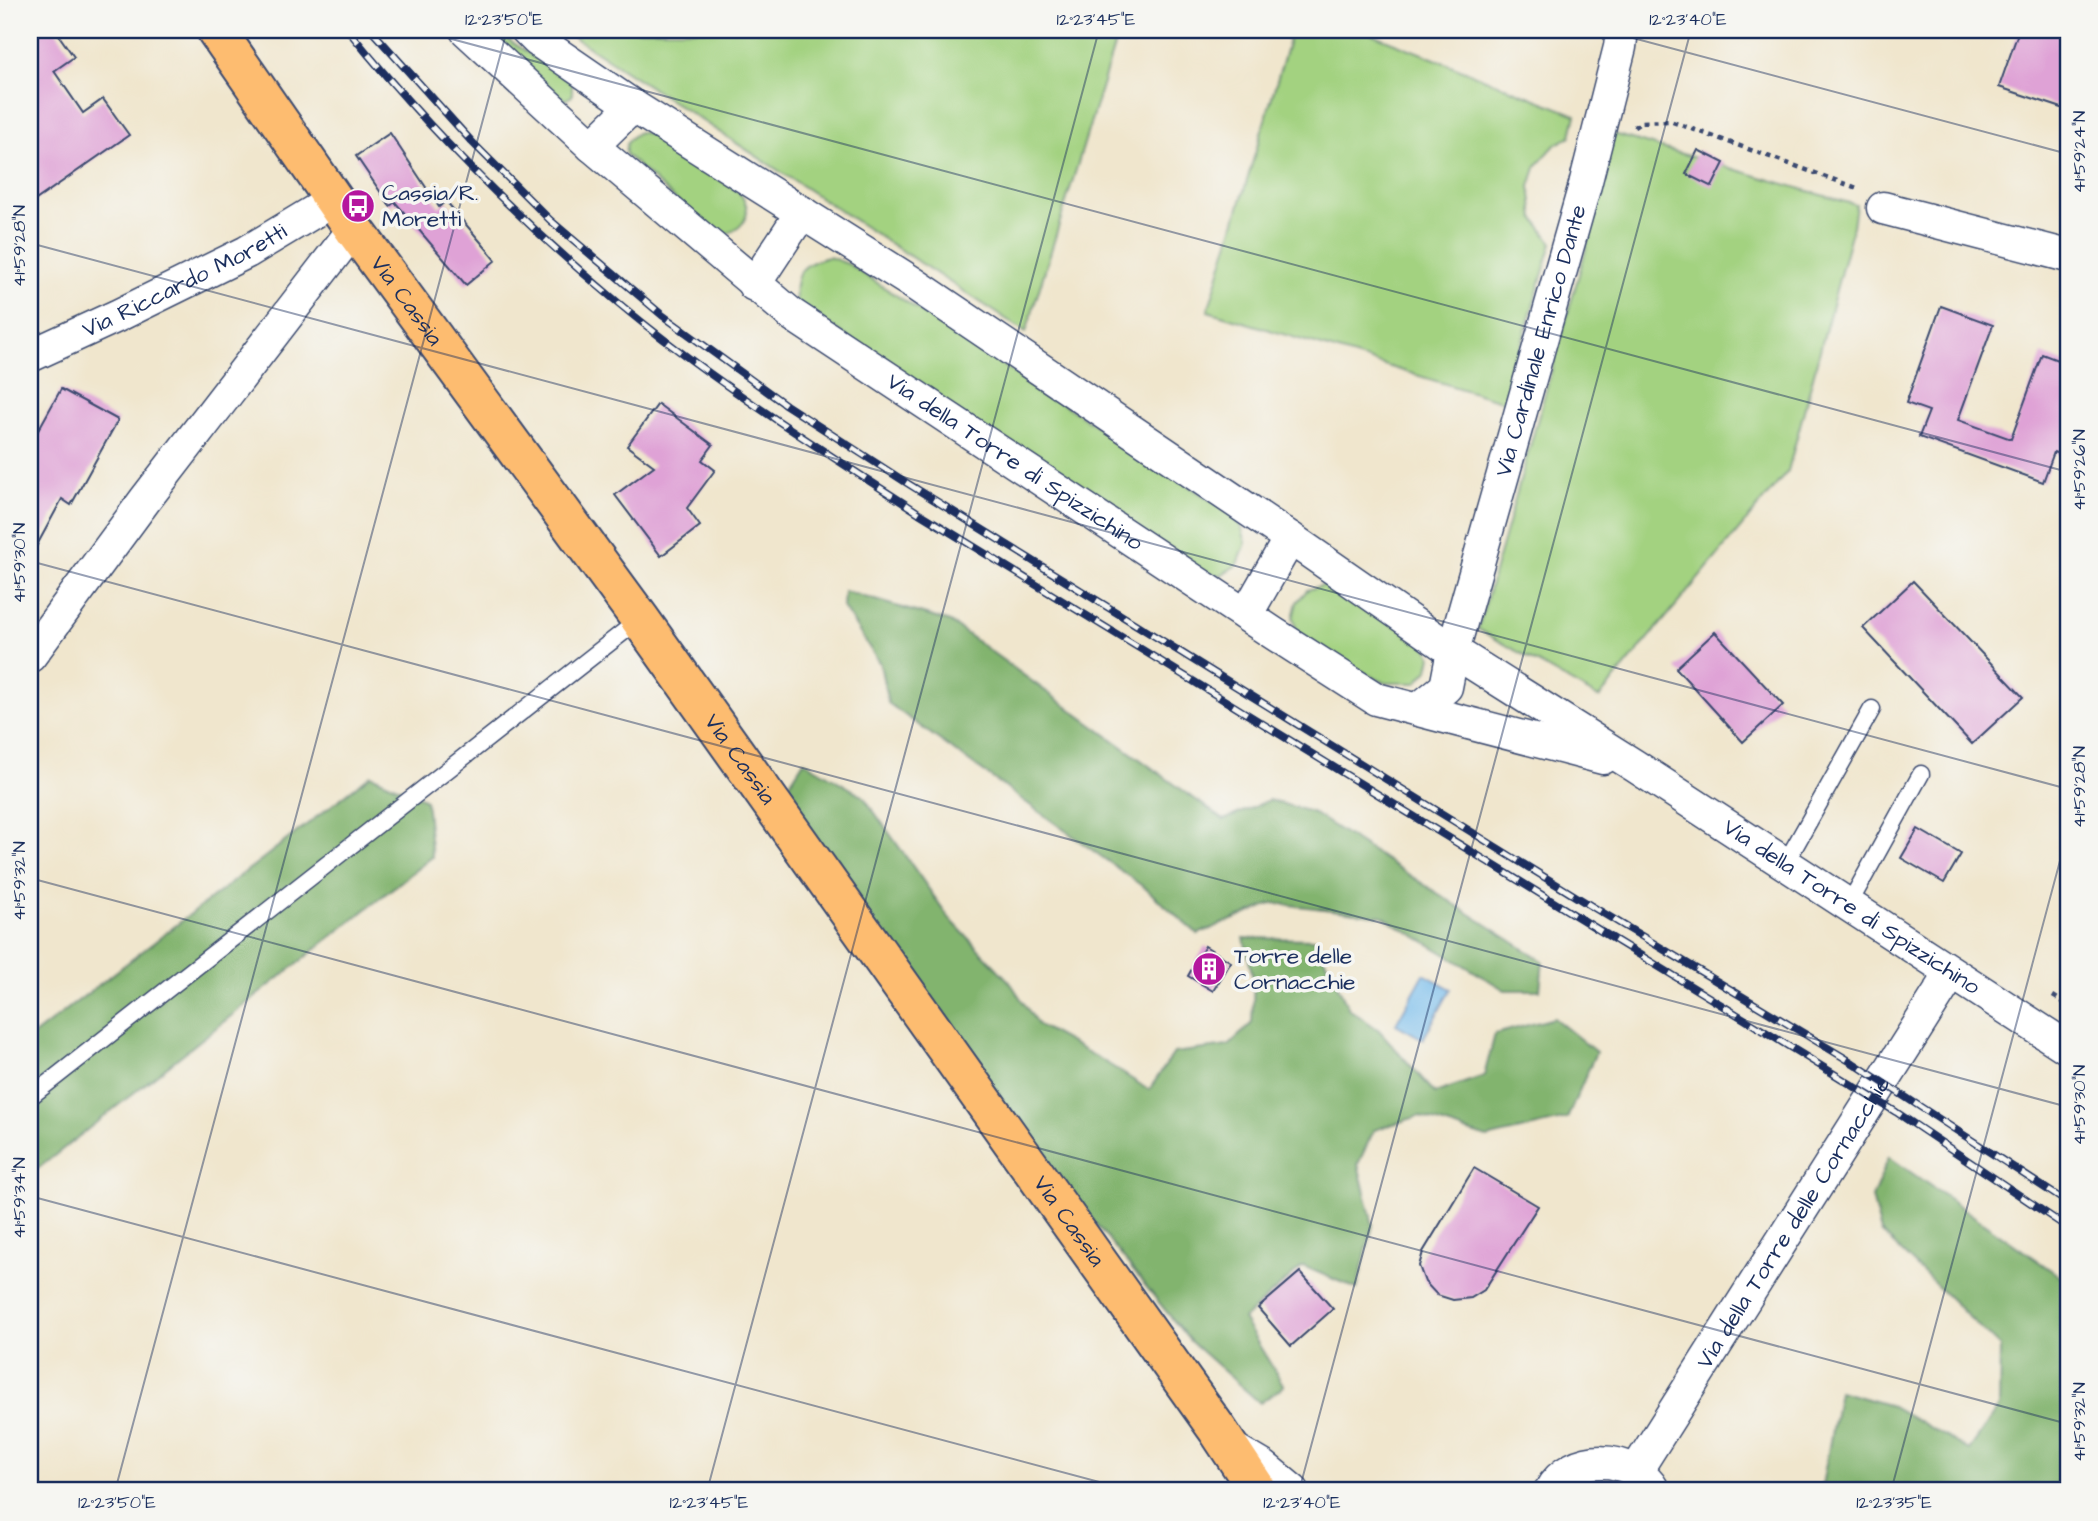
<svg xmlns="http://www.w3.org/2000/svg" width="2098" height="1521" font-family="'Architects Daughter',sans-serif">
	<rect width="100%" height="100%" fill="#f6f6f2"/>
	<filter id="ink" filterUnits="userSpaceOnUse"><feTurbulence type="fractalNoise" baseFrequency=".0143" numOctaves="2"/><feDisplacementMap in="SourceGraphic" scale="14" xChannelSelector="R" yChannelSelector="G"/><feConvolveMatrix kernelMatrix="1 2 1 2 8 2 1 2 1" color-interpolation-filters="sRGB"/></filter>
	<filter id="wash" filterUnits="userSpaceOnUse"><feTurbulence type="fractalNoise" baseFrequency=".00686" numOctaves="4" result="noise"/><feDisplacementMap in="SourceGraphic" scale="28" xChannelSelector="R" yChannelSelector="G"/><feGaussianBlur stdDeviation="1.57" result="paint"/><feColorMatrix in="noise" values="0 0 0 0 0 0 0 0 0 0 0 0 0 0 0 0 0 1.4 0 .05"/><feComposite in="paint" operator="in"/></filter>
	<g filter="url(#wash)">
		<rect width="100%" height="100%" fill="#f0e6cd"/>
		<!-- green -->
		<g fill="#a3d280" stroke="#5f806f" stroke-width="2">
			<path d="M483,30H499L511,42L572,81V96L565,100Z"/>
			<path d="M563,30H1119L1026,332Z"/>
			<path d="M1276,30H1362L1576,115L1571,136L1555,145L1537,165L1530,186L1534,218L1552,243L1504,402L1208,311L1289,40Z"/>
			<path d="M639,132L649,134L738,191C757,214 743,232 716,236L626,155C624,143 629,138 639,132Z"/>
			<path d="M1614,134L1856,205L1853,226L1788,471L1599,698L1478,629L1585,253Z"/>
			<path d="M829,257L848,264L1230,513L1241,525L1246,543L1238,564L1221,575L1197,574L796,302C793,274 801,263 829,257Z"/>
			<path d="M1326,584L1346,590L1423,639L1431,656L1428,670L1416,683H1385L1309,646L1298,636L1293,618L1297,602L1307,590Z"/>
		</g>
		<!-- forest -->
		<g fill="#82b46e" stroke="#4e7266" stroke-width="2">
			<path d="M844,591L950,622L1224,820L1269,800L1311,812L1543,961L1540,990H1505L1382,916L1273,903L1198,934L1145,888L888,703L880,664L843,607Z"/>
			<path d="M804,761L863,796L950,919L1010,982L1038,1025L1102,1060L1149,1090L1174,1053L1228,1046L1252,1023L1254,982L1244,938L1315,939L1349,1009L1379,1030L1435,1093L1484,1076L1495,1034L1554,1018L1596,1052L1567,1119L1487,1138L1419,1116L1374,1130L1358,1164L1373,1225L1357,1289L1303,1266L1243,1319L1284,1386L1260,1403L1190,1341L951,1044L785,791Z"/>
			<path d="M371,775L426,800L432,857L30,1175V1038Z"/>
			<path d="M1889,1157L2068,1282V1491H1821L1839,1391L1892,1406L1969,1450L1999,1407L2000,1347L1881,1232L1872,1198Z"/>
		</g>
		<!-- water -->
		<path fill="#75bbec" stroke="#4875a5" stroke-width="2" d="M1424,974L1451,989L1423,1039L1396,1024Z"/>
		<g id="blocks">
			<!-- building -->
			<g fill="#dfa2d6">
				<path d="M30,30H55L74,57L54,71L83,113L103,99L129,135L30,204Z"/>
				<path d="M2019,30H2068V110L1999,87Z"/>
				<path d="M390,133L439,207L446,201L496,260L466,285L395,202L390,206L356,156Z"/>
				<path d="M1698,150L1724,163L1712,187L1686,174Z"/>
				<path d="M1941,306L1993,325L1958,420L2011,439L2042,354L2068,364V458L2054,452L2043,482L1919,437L1929,411L1906,403Z"/>
				<path d="M61,389L118,420L71,505L62,499L30,558V445Z"/>
				<path d="M658,404L713,445L702,460L715,470L687,508L700,526L661,556L615,495L654,466L627,446Z"/>
				<path d="M1913,581L2023,697L1972,744L1863,628Z"/>
				<path d="M1715,632L1783,705L1743,742L1676,668Z"/>
				<path d="M1918,829L1961,854L1944,883L1901,858Z"/>
				<path d="M1205,946L1231,962L1213,991L1188,976Z"/>
				<path d="M1474,1168L1538,1206L1484,1290L1471,1298L1453,1300L1437,1295L1425,1282L1419,1266L1423,1252Z"/>
				<path d="M1300,1272L1333,1309L1291,1346L1258,1308Z"/>
			</g>
		</g>
	</g>
	<g filter="url(#ink)">
		<use href="#blocks" fill-opacity="0" stroke="#3b4a6f" stroke-width="2"/>
		<g fill="none" stroke-linecap="round" stroke-linejoin="round">
			<!-- lane casing -->
			<g stroke="#3b4a6f" stroke-width="19">
				<g id="lane">
					<path d="M1785,864L1872,709"/>
					<path d="M1848,906L1921,774"/>
					<path d="M30,1097L640,619"/>
				</g>
			</g>
			<!-- street casing -->
			<g stroke="#3b4a6f" stroke-width="35">
				<g id="street">
					<path id="s1" d="M466,30L592,146L791,314L1273,633L1376,699L1603,758"/>
					<path id="s2" d="M527,30L537,40L633,106L913,283L1290,538L1453,651L1635,766L2068,1048"/>
					<path d="M592,146L633,106"/>
					<path d="M1883,208L2068,256"/>
					<path d="M754,285L802,212"/>
					<path id="s3" d="M30,356L117,316L247,252L335,199"/>
					<path d="M1246,615L1290,538"/>
					<path d="M30,656L145,500L354,229"/>
					<path id="s4" d="M1419,709L1446,687L1453,651L1585,185L1620,47L1622,30"/>
					<path d="M1232,1448L1264,1467L1293,1491"/>
					<path id="s5" d="M1636,1471L1951,974"/>
					<path d="M1550,1491C1571,1452 1633,1453 1654,1491"/>
				</g>
			</g>
			<!-- primary casing -->
			<g stroke="#3b4a6f" stroke-width="42">
				<g id="primary">
					<path id="s6" d="M216,30L354,229L640,619L1217,1429L1258,1491"/>
				</g>
			</g>
			<!-- path -->
			<g stroke="#3b4a6f" stroke-width="4.5" stroke-dasharray="5 5" stroke-linecap="butt">
				<path d="M1634,127L1642,122L1670,121L1857,188"/>
				<path d="M2053,996L2068,1005"/>
			</g>
			<!-- lane -->
			<use href="#lane" stroke="#fff" stroke-width="16"/>
			<!-- street -->
			<use href="#street" stroke="#fff" stroke-width="32"/>
			<!-- primary -->
			<use href="#primary" stroke="#fdbc70" stroke-width="38"/>
			<!-- rail casing -->
			<g stroke="#1b2f5e" stroke-width="8">
				<g id="rail">
					<path d="M348,30C427,128 519,220 616,301C710,380 816,446 919,513L1896,1112L2068,1228"/>
					<path d="M371,30L472,142L550,220L662,315L786,405L907,483L1106,606L1588,904L1853,1063L2068,1203"/>
				</g>
			</g>
			<!-- rail -->
			<use href="#rail" stroke="#f6f6f2" stroke-width="5" stroke-dasharray="16" stroke-linecap="butt"/>
		</g>
	</g>
	<!-- ticks -->
	<path fill="none" stroke="#1b2f5e" stroke-width="2" stroke-opacity="0.45" d="M418,30L2068,472M1603,30L2068,154M30,243L2068,789M30,561L2068,1107M30,878L2068,1424M30,1196L1133,1491M115,1491L507,30M707,1491L1099,30M1299,1491L1691,30M1891,1491L2068,831"/>
	<!-- icons -->
	<defs>
		<g id="bus-disc" transform="scale(1.75)"><circle r="9.5" fill="#b5179e" stroke="#f6f6f2"/><path d="M-5-6H5V4H4V6H2V4H-2V6H-4V4H-5ZM-3.5-4V0h7V-4ZM-3.5 1.2v1.5H-2V1.2ZM2 1.2v1.5H3.5V1.2Z" fill="#fff"/></g>
		<g id="building-disc" transform="scale(1.75)"><circle r="9.5" fill="#b5179e" stroke="#f6f6f2"/><path d="M-4-6H4V6H1V3H-1V6H-4ZM-2.5-4.3h1.7v1.8h-1.7ZM.8-4.3h1.7v1.8H.8ZM-2.5-1h1.7V.8h-1.7ZM.8-1h1.7V.8H.8Z" fill="#fff"/></g>
	</defs>
	<g fill-rule="evenodd">
		<use href="#bus-disc" x="358" y="206"/>
		<use href="#building-disc" x="1209" y="969"/>
	</g>
	<g text-anchor="middle" dominant-baseline="central" stroke-width="7" stroke-linejoin="round" paint-order="stroke">
		<!-- poi labels -->
		<g font-size="23" fill="#1b2f5e" stroke="#f6f6f2" text-anchor="start">
			<text x="382" y="193">Cassia/R.<tspan x="382" dy="26">Moretti</tspan></text>
			<text x="1234" y="956">Torre delle<tspan x="1234" dy="26">Cornacchie</tspan></text>
		</g>
		<!-- street labels -->
		<g font-size="23" fill="#1b2f5e" stroke="#f6f6f2">
			<text stroke="none"><textPath href="#s3" startOffset="172">Via Riccardo Moretti</textPath></text>
			<text stroke="none"><textPath href="#s6" startOffset="331">Via Cassia</textPath></text>
			<text stroke="none"><textPath href="#s4" startOffset="394">Via Cardinale Enrico Dante</textPath></text>
			<text stroke="none"><textPath href="#s1" startOffset="700">Via della Torre di Spizzichino</textPath></text>
			<text stroke="none"><textPath href="#s6" startOffset="898">Via Cassia</textPath></text>
			<text stroke="none"><textPath href="#s2" startOffset="1589">Via della Torre di Spizzichino</textPath></text>
			<text stroke="none"><textPath href="#s6" startOffset="1465">Via Cassia</textPath></text>
			<text stroke="none"><textPath href="#s5" startOffset="294">Via della Torre delle Cornacchie</textPath></text>
		</g>
	</g>
	<!-- margin -->
	<rect width="2098" height="1521" fill="none" stroke="#f6f6f2" stroke-width="77"/>
	<rect x="38" y="38" width="2022" height="1444" fill="none" stroke="#1b2f5e" stroke-width="2.5"/>
	<g font-size="18" text-anchor="middle" fill="#1b2f5e">
		<text x="504" y="25">12°23'50"E</text>
		<text x="1096" y="25">12°23'45"E</text>
		<text x="1688" y="25">12°23'40"E</text>
		<text transform="translate(2079 152) rotate(-90)" y="6">41°59'24"N</text>
		<text transform="translate(19 246) rotate(-90)" y="6">41°59'28"N</text>
		<text transform="translate(2079 470) rotate(-90)" y="6">41°59'26"N</text>
		<text transform="translate(19 563) rotate(-90)" y="6">41°59'30"N</text>
		<text transform="translate(2079 787) rotate(-90)" y="6">41°59'28"N</text>
		<text transform="translate(19 881) rotate(-90)" y="6">41°59'32"N</text>
		<text transform="translate(2079 1105) rotate(-90)" y="6">41°59'30"N</text>
		<text transform="translate(19 1198) rotate(-90)" y="6">41°59'34"N</text>
		<text transform="translate(2079 1422) rotate(-90)" y="6">41°59'32"N</text>
		<text x="117" y="1508">12°23'50"E</text>
		<text x="709" y="1508">12°23'45"E</text>
		<text x="1302" y="1508">12°23'40"E</text>
		<text x="1894" y="1508">12°23'35"E</text>
	</g>
</svg>
